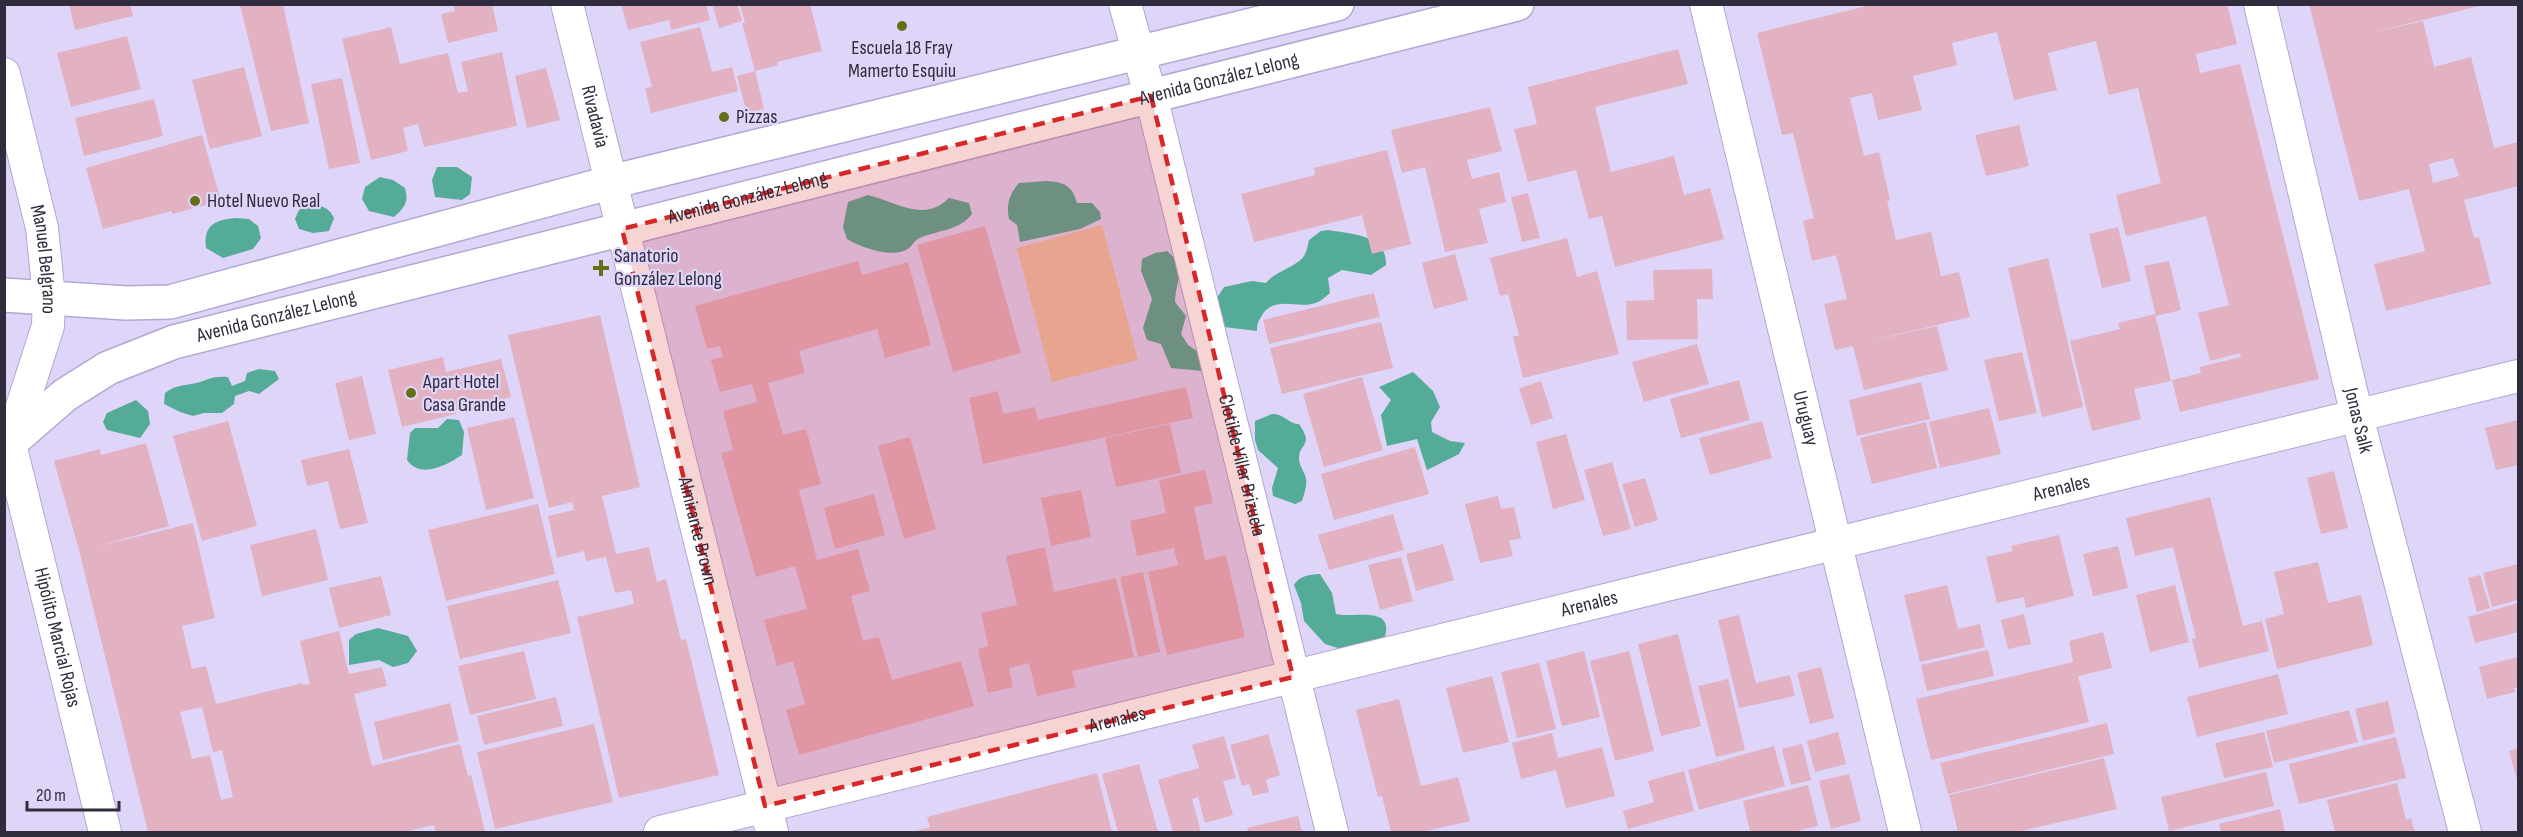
<svg xmlns="http://www.w3.org/2000/svg" width="2523" height="837" font-family="'Sofia Sans Condensed',sans-serif">
	<rect width="100%" height="100%" fill="#ded5f9"/>
	<!-- green -->
	<path fill="#ecc5aa" d="M1102,225L1138,360L1052,382L1017,248Z"/>
	<!-- water -->
	<g fill="#54ab97">
		<path d="M437,167H457L472,177L470,194L462,200L435,197L432,180Z"/>
		<path d="M380,177L393,180L405,188C409,202 405,207 394,217L369,211L362,199L365,187Z"/>
		<path d="M1046,181C1064,182 1072,185 1077,203H1092L1100,212L1101,219L1080,229L1020,242L1017,225L1009,219C1006,205 1009,194 1019,183Z"/>
		<path d="M868,195C897,202 924,223 949,198L969,203L972,214C960,230 940,230 922,237C915,239 914,244 909,248C894,260 860,247 847,239L843,227L848,202Z"/>
		<path d="M307,204C320,205 328,206 334,218L329,231L313,233L299,229L295,219L299,210Z"/>
		<path d="M236,218L249,219L258,226L261,238L253,249L223,258L206,248C203,224 216,220 236,218Z"/>
		<path d="M1328,230C1350,234 1387,234 1386,265L1371,275L1342,270L1328,278L1330,293C1326,296 1322,300 1318,302C1298,311 1274,293 1261,317C1258,322 1257,324 1257,331L1224,327L1215,301L1224,287L1252,281L1266,283C1275,271 1300,266 1305,254C1307,250 1308,244 1309,240L1321,231Z"/>
		<path d="M1167,251C1189,269 1175,280 1175,302L1186,316L1181,334L1188,345L1201,354L1203,371L1171,368L1161,344L1147,340L1143,328L1152,299L1141,271L1142,259L1155,253Z"/>
		<path d="M259,369L275,371L279,379L259,394L249,391L235,396L234,404L222,413H204L193,416L180,412L164,404L165,393C175,385 183,386 196,383C210,380 210,376 228,377L232,386L245,381L247,373Z"/>
		<path d="M1413,372L1433,391L1440,407L1431,422L1432,432L1450,441L1465,443L1459,454L1427,470L1417,439L1387,446L1381,415L1391,400L1379,387Z"/>
		<path d="M136,400L148,411L150,424L140,438L107,430L103,422L107,413Z"/>
		<path d="M1272,414C1283,413 1289,424 1299,424C1315,447 1298,443 1299,459C1299,464 1302,468 1304,473C1309,482 1305,491 1302,501L1295,504L1273,496L1272,488L1278,468L1258,450L1255,440V421Z"/>
		<path d="M447,419L459,420L464,432L462,455C445,466 421,479 407,460L410,433L415,428H438Z"/>
		<path d="M1320,574L1332,593L1336,614C1351,619 1397,603 1384,640L1341,649L1325,644L1304,621L1301,603L1294,585C1300,575 1309,575 1320,574Z"/>
		<path d="M378,628L408,636L417,651L408,663L393,667L379,660L349,665V640L356,634Z"/>
	</g>
	<!-- building -->
	<g fill="#e3b2c2" fill-rule="evenodd">
		<path d="M69,4H130L133,16L75,30Z"/>
		<path d="M453,4H492L498,31L448,43L441,14L455,11Z"/>
		<path d="M621,4H706L710,20L671,30L669,20L628,30Z"/>
		<path d="M712,4H737L742,21L719,28Z"/>
		<path d="M740,4H810L822,51L777,62L778,65L755,71L742,23H745Z"/>
		<path d="M1875,4H2227L2237,44L2196,54L2200,73L2240,64L2319,379L2180,412L2172,380L2201,373L2199,367L2241,357L2240,353L2210,361L2198,313L2229,305L2206,216L2126,236L2116,195L2161,183L2138,88L2109,95L2096,41L2048,53L2057,90L2014,100L1997,32L1952,43L1957,65L1913,76L1922,110L1878,120L1872,93L1850,98L1864,156L1879,152L1890,200L1887,201L1896,240L1931,232L1941,276L1959,272L1970,317L1866,342L1937,326L1948,370L1864,390L1853,346L1835,350L1824,304L1847,299L1836,255L1812,261L1803,221L1814,218L1802,170L1793,133L1782,135L1757,33Z"/>
		<path d="M2309,4H2487L2370,33L2423,21L2434,67L2471,57L2494,148L2518,142V186L2464,200L2474,238L2479,237L2491,284L2386,311L2374,264L2425,251L2409,189L2359,201ZM2453,158L2459,176L2433,183L2429,164Z"/>
		<path d="M240,5H283L309,123L271,131Z"/>
		<path d="M391,27L400,64L448,53L458,93L468,91L461,62L502,52L517,126L424,147L418,124L403,128L408,151L371,160L342,39Z"/>
		<path d="M700,27L712,72L732,67L738,91L651,113L645,88L652,87L640,42Z"/>
		<path d="M127,36L141,89L71,107L57,53Z"/>
		<path d="M1678,49L1688,84L1595,107L1611,172L1674,156L1684,195L1710,188L1724,239L1615,267L1602,216L1589,219L1576,170L1528,182L1514,129L1537,124L1528,87Z"/>
		<path d="M244,67L262,136L210,149L192,80Z"/>
		<path d="M546,68L560,120L527,128L515,76Z"/>
		<path d="M755,71L764,109L747,113L737,76Z"/>
		<path d="M342,78L360,163L329,169L311,84Z"/>
		<path d="M154,99L163,136L84,156L75,118Z"/>
		<path d="M1490,107L1502,151L1467,160L1472,179L1499,172L1506,202L1479,209L1488,243L1445,252L1425,167L1402,173L1391,130Z"/>
		<path d="M2019,125L2029,166L1986,176L1975,135Z"/>
		<path d="M202,135L221,201L172,214V211L103,229L86,168Z"/>
		<path d="M1387,150L1411,244L1372,254L1362,215L1254,242L1241,194L1315,175L1314,168Z"/>
		<path d="M1528,193L1540,238L1522,242L1511,197Z"/>
		<path d="M985,226L1021,353L953,372L917,245Z"/>
		<path d="M2118,227L2131,281L2102,288L2089,234Z"/>
		<path d="M1567,238L1577,277L1597,271L1619,354L1523,378L1513,337L1519,335L1508,294L1500,296L1490,258Z"/>
		<path d="M1455,254L1468,300L1434,309L1422,263Z"/>
		<path d="M2048,258L2083,407L2042,417L2008,268Z"/>
		<path d="M858,261L862,275L908,262L931,345L885,358L877,329L799,351L805,373L768,383L783,435L806,429L821,484L799,490L817,560L858,549L870,591L851,596L863,641L879,637L892,680L961,661L974,706L799,755L786,710L805,704L793,661L777,666L764,620L807,609L795,566L756,577L721,453L733,450L723,411L757,402L752,384L720,392L711,360L723,357L720,346L707,349L695,306Z"/>
		<path d="M2169,261L2181,310L2156,316L2144,266Z"/>
		<path d="M1712,269L1713,299H1697L1698,339L1627,340L1626,301L1654,300L1653,270Z"/>
		<path d="M1374,293L1380,317L1269,344L1263,320Z"/>
		<path d="M2155,314L2171,381L2134,389L2141,419L2092,431L2070,341L2120,329L2118,323Z"/>
		<path d="M600,315L640,487L602,496L616,554L649,547L657,582L666,579L681,640L686,639L719,775L619,798L577,617L634,604L631,590L615,593L606,557L586,561L584,551L557,558L548,516L574,510L572,502L549,508L508,335Z"/>
		<path d="M1381,322L1393,368L1282,394L1270,348Z"/>
		<path d="M1697,344L1709,384L1644,402L1632,362Z"/>
		<path d="M2022,352L2037,413L1999,421L1984,360Z"/>
		<path d="M443,357L446,372L501,359L511,397L456,410V414L402,427L388,370Z"/>
		<path d="M362,376L376,434L349,440L335,383Z"/>
		<path d="M1362,377L1383,450L1324,467L1303,394Z"/>
		<path d="M1739,380L1750,420L1681,438L1670,399Z"/>
		<path d="M1541,381L1553,418L1531,425L1519,388Z"/>
		<path d="M1921,382L1930,419L1857,436L1849,400Z"/>
		<path d="M1186,387L1193,418L983,464L969,398L998,391L1003,414L1035,407L1038,420Z"/>
		<path d="M1989,408L2001,454L1940,468L1929,422Z"/>
		<path d="M514,417L534,498L486,510L467,428Z"/>
		<path d="M2518,420V465L2496,470L2485,428Z"/>
		<path d="M228,421L257,526L202,541L173,436Z"/>
		<path d="M1762,421L1772,458L1710,475L1699,438Z"/>
		<path d="M1926,422L1937,468L1872,484L1860,438Z"/>
		<path d="M1170,424L1181,473L1116,487L1105,438Z"/>
		<path d="M1566,434L1585,500L1553,509L1536,442Z"/>
		<path d="M910,437L936,529L904,539L878,446Z"/>
		<path d="M146,443L169,526L99,546L193,523L215,618L182,626L192,669L206,666L216,704L303,683V685L310,684L300,641L339,631L349,674L382,667L387,686L354,694L372,766L460,744L468,776L471,775L485,831L436,832L434,825L404,832H148L79,550L54,461L100,449L101,455ZM202,707L213,752L222,750L233,797L221,800L210,755L192,759L180,712Z"/>
		<path d="M1415,447L1429,494L1334,520L1321,474Z"/>
		<path d="M349,449L368,523L340,529L328,481L307,486L301,460Z"/>
		<path d="M1612,462L1631,529L1603,536L1584,470Z"/>
		<path d="M1205,470L1213,503L1194,507L1205,560L1226,555L1245,637L1167,655L1148,572L1178,565L1174,548L1137,556L1130,521L1166,513L1159,480Z"/>
		<path d="M2334,471L2348,528L2321,534L2307,478Z"/>
		<path d="M1645,478L1658,520L1635,527L1622,484Z"/>
		<path d="M1081,490L1091,537L1051,546L1041,498Z"/>
		<path d="M874,494L885,535L835,549L824,508Z"/>
		<path d="M1498,496L1501,509L1514,507L1521,538L1509,541L1513,556L1480,563L1465,504Z"/>
		<path d="M2210,497L2243,626L2262,621L2269,651L2199,668L2192,639L2196,638L2173,547L2135,556L2126,518Z"/>
		<path d="M538,504L555,574L446,601L428,530Z"/>
		<path d="M1393,514L1404,550L1329,570L1318,535Z"/>
		<path d="M316,529L328,580L262,596L250,545Z"/>
		<path d="M2059,535L2074,596L2026,608L2024,597L1997,603L1986,557L2013,551L2011,546Z"/>
		<path d="M1443,544L1454,580L1416,591L1406,554Z"/>
		<path d="M2118,546L2128,588L2093,596L2083,554Z"/>
		<path d="M1045,547L1054,592L1116,578L1134,657L1072,671L1076,687L1037,696L1029,663L1009,668L1013,687L988,693L978,649L988,646L981,613L1017,605L1006,556Z"/>
		<path d="M1401,557L1413,601L1380,610L1368,565Z"/>
		<path d="M2318,562L2328,603L2361,595L2373,645L2277,669L2265,619L2284,614L2274,572Z"/>
		<path d="M2518,564V600L2492,607L2483,573Z"/>
		<path d="M1143,572L1160,652L1138,657L1120,577Z"/>
		<path d="M2480,575L2490,608L2477,612L2468,578Z"/>
		<path d="M381,576L391,615L339,628L329,588Z"/>
		<path d="M558,580L571,633L460,659L447,606Z"/>
		<path d="M1947,585L1958,629L1980,624L1985,647L1920,662L1904,595Z"/>
		<path d="M2175,585L2189,642L2150,652L2136,595Z"/>
		<path d="M2518,603V632L2475,643L2468,617Z"/>
		<path d="M2024,614L2031,644L2008,649L2001,620Z"/>
		<path d="M1739,615L1756,683L1790,675L1795,696L1739,708L1718,620Z"/>
		<path d="M2103,632L2112,668L2078,676L2089,722L1931,760L1916,699L2073,662L2069,641Z"/>
		<path d="M1678,634L1701,726L1661,736L1638,644Z"/>
		<path d="M1988,650L1994,676L1927,691L1921,665Z"/>
		<path d="M524,651L536,699L470,715L458,666Z"/>
		<path d="M1584,651L1600,717L1562,726L1546,661Z"/>
		<path d="M1629,651L1654,751L1615,761L1590,661Z"/>
		<path d="M2518,657V687L2514,688L2515,692L2487,699L2479,667Z"/>
		<path d="M1539,663L1556,729L1517,738L1501,672Z"/>
		<path d="M1821,667L1834,718L1810,724L1797,673Z"/>
		<path d="M2278,674L2288,714L2197,737L2187,697Z"/>
		<path d="M1492,676L1509,742L1463,753L1446,688Z"/>
		<path d="M1728,679L1745,750L1716,757L1698,686Z"/>
		<path d="M556,697L563,726L484,745L477,716Z"/>
		<path d="M1399,699L1421,786L1458,777L1470,821L1422,832H1391L1382,796L1378,797L1356,710Z"/>
		<path d="M2388,701L2395,733L2363,741L2355,709Z"/>
		<path d="M450,703L459,741L383,760L374,722Z"/>
		<path d="M2349,710L2358,742L2274,763L2266,731Z"/>
		<path d="M2107,723L2114,754L1948,794L1940,763Z"/>
		<path d="M594,724L613,802L495,829L477,752Z"/>
		<path d="M1838,732L1846,764L1815,772L1807,741Z"/>
		<path d="M2264,732L2273,767L2224,778L2215,743Z"/>
		<path d="M1552,733L1558,758L1602,747L1615,796L1566,808L1556,770L1521,779L1512,743Z"/>
		<path d="M1268,734L1280,775L1266,780L1269,792L1253,796L1249,784L1242,786L1230,745Z"/>
		<path d="M1224,736L1236,778L1223,781L1233,815L1205,823L1198,797L1192,799L1201,832H1173L1158,780L1199,768L1192,745Z"/>
		<path d="M2396,737L2406,778L2299,804L2289,764Z"/>
		<path d="M1802,744L1811,780L1791,785L1782,749Z"/>
		<path d="M1774,746L1785,786L1699,810L1688,770Z"/>
		<path d="M2518,748V783L2509,751Z"/>
		<path d="M2104,758L2117,809L2017,832H1958L1949,795Z"/>
		<path d="M1139,764L1158,832H1118L1102,774Z"/>
		<path d="M1684,771L1694,811L1628,829L1623,811L1654,802L1648,781Z"/>
		<path d="M2266,772L2274,806L2169,831L2161,797Z"/>
		<path d="M1097,773L1112,832H911L930,827L927,817Z"/>
		<path d="M1849,774L1861,821L1831,829L1819,781Z"/>
		<path d="M2397,783L2406,820L2411,818L2415,832H2335L2327,800Z"/>
		<path d="M1808,785L1818,826L1793,832H1750L1743,801Z"/>
		<path d="M2280,809L2285,832H2221L2219,824Z"/>
		<path d="M1298,816L1302,832H1248L1247,828Z"/>
	</g>
	<g fill="none" stroke-linecap="round" stroke-linejoin="round">
		<!-- street casing -->
		<g stroke="#b2a7d2" stroke-width="34">
			<g id="street">
				<path id="s1" d="M567,4L772,832"/>
				<path id="s2" d="M1125,4L1156,116L1332,832"/>
				<path id="s3" d="M1706,4L1905,832"/>
				<path id="s4" d="M2260,4L2357,416L2465,832"/>
				<path id="s5" d="M4,74L42,228L49,297L48,326L10,444L105,832"/>
				<path id="s6" d="M660,832L2518,376"/>
			</g>
		</g>
		<!-- secondary casing -->
		<g stroke="#b2a7d2" stroke-width="36">
			<g id="secondary">
				<path d="M4,295L126,303L170,302L631,177L1337,4"/>
				<path id="s7" d="M4,448L65,395L108,368L174,342L1517,4"/>
			</g>
		</g>
		<!-- street -->
		<use href="#street" stroke="#fff" stroke-width="32"/>
		<!-- secondary -->
		<use href="#secondary" stroke="#fff" stroke-width="33"/>
	</g>
	<!-- marked area -->
	<path fill="#d62828" fill-opacity="0.2" stroke="#d62828" stroke-width="4.5" stroke-dasharray="12 8" stroke-linejoin="round" d="M1151,96L1293,677L765,806L622,229Z"/>
	<!-- markers -->
	<g fill="#656f18" stroke="#ded5f9" stroke-width="2">
		<circle cx="902" cy="26" r="6"/>
		<circle cx="724" cy="117" r="6"/>
		<circle cx="195" cy="201" r="6"/>
		<path d="M598 259h6v6h6v6h-6v6h-6v-6h-6v-6h6z"/>
		<circle cx="411" cy="393" r="6"/>
	</g>
	<g text-anchor="middle" dominant-baseline="central" stroke-width="4.5" stroke-linejoin="round" paint-order="stroke">
		<!-- poi labels -->
		<g font-size="20" fill="#312c3d" stroke="#ded5f9" text-anchor="start">
			<text x="902" y="48" text-anchor="middle">Escuela 18 Fray<tspan x="902" dy="23">Mamerto Esquiu</tspan></text>
			<text x="736" y="117">Pizzas</text>
			<text x="207" y="201">Hotel Nuevo Real</text>
			<text x="614" y="256">Sanatorio<tspan x="614" dy="23">González Lelong</tspan></text>
			<text x="423" y="382">Apart Hotel<tspan x="423" dy="23">Casa Grande</tspan></text>
		</g>
		<!-- street labels -->
		<g font-size="20" fill="#312c3d" stroke="#ded5f9">
			<text stroke="none"><textPath href="#s7" startOffset="1280">Avenida González Lelong</textPath></text>
			<text stroke="none"><textPath href="#s1" startOffset="116">Rivadavia</textPath></text>
			<text stroke="none"><textPath href="#s7" startOffset="794">Avenida González Lelong</textPath></text>
			<text stroke="none"><textPath href="#s5" startOffset="190">Manuel Belgrano</textPath></text>
			<text stroke="none"><textPath href="#s7" startOffset="308">Avenida González Lelong</textPath></text>
			<text stroke="none"><textPath href="#s3" startOffset="426">Uruguay</textPath></text>
			<text stroke="none"><textPath href="#s4" startOffset="428">Jonas Salk</textPath></text>
			<text stroke="none"><textPath href="#s2" startOffset="476">Clotilde Villar Brizuela</textPath></text>
			<text stroke="none"><textPath href="#s6" startOffset="1443">Arenales</textPath></text>
			<text stroke="none"><textPath href="#s1" startOffset="543">Almirante Brown</textPath></text>
			<text stroke="none"><textPath href="#s6" startOffset="957">Arenales</textPath></text>
			<text stroke="none"><textPath href="#s5" startOffset="580">Hipólito Marcial Rojas</textPath></text>
			<text stroke="none"><textPath href="#s6" startOffset="471">Arenales</textPath></text>
		</g>
	</g>
	<!-- border -->
	<rect width="2523" height="837" fill="none" stroke="#312c3d" stroke-width="12"/>
	<!-- scale -->
	<path d="M27 801v9h92v-9" fill="none" stroke="#312c3d" stroke-width="3"/>
	<text x="36" y="801" font-size="18" fill="#312c3d" stroke="#ded5f9" stroke-width="4.5" paint-order="stroke">20 m</text>
</svg>
